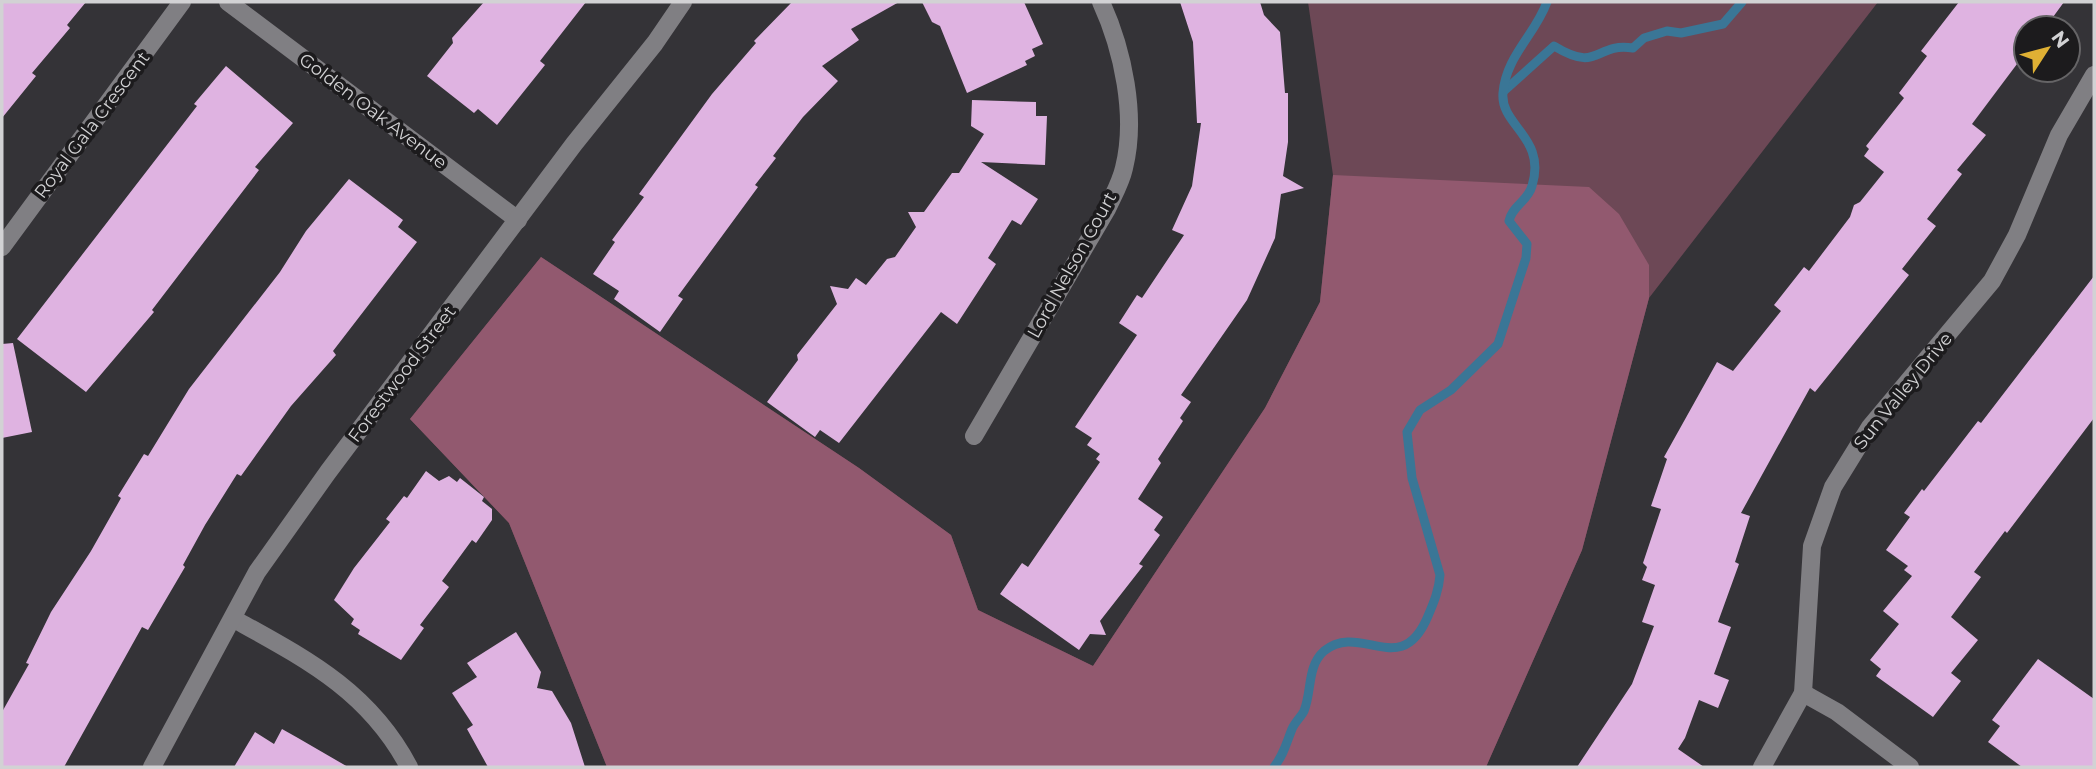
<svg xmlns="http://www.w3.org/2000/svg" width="2096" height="769" font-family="Montserrat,sans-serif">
	<rect width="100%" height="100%" fill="#343337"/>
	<!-- green -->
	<path fill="#6d4856" d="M1308,2H1878L1649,298L1582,550L1486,767H607L509,523L410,419L541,257L859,468L951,535L978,610L1093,666L1265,408L1320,302L1333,175Z"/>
	<!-- forest -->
	<path fill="#92596f" d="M1333,175L1589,187L1619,214L1649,265V298L1582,550L1486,767H607L509,523L410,419L541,257L859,468L951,535L978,610L1093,666L1265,408L1320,302Z"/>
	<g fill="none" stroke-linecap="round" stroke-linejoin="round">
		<!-- stream -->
		<g stroke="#3a7696" stroke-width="9">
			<path d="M1504,91L1554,46C1600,74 1594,42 1633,48L1644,38L1667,31L1681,33L1723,24L1742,2"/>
			<path d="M1274,767C1284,754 1286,744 1292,729C1295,722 1301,717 1304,711C1312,691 1307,666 1324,651C1361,621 1401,681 1428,616C1434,602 1439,590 1440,575L1412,478L1407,432L1420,410L1451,390L1498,344L1526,258L1527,244L1509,221C1512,206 1528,201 1532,186C1547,137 1500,126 1503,93C1506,56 1535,35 1547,2"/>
		</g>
	</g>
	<!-- building -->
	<g fill="#dfb3e1">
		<path d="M2,2H86L67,25L70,28L32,73L36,76L2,118Z"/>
		<path d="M484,2H586L540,61L545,65L497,125L478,109L474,113L427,76L453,43L452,38Z"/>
		<path d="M792,2H899L851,29L859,40L822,66L838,81L803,117L773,156L776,158L755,185L758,187L678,296L683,299L660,332L614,299L619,291L593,274L615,242L612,240L644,197L639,194L712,94L756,43L754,41Z"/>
		<path d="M922,2H1024L1043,44L1032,49L1035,56L1025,61L1027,65L967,93L940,26L932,22Z"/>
		<path d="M1180,2H1260L1264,15L1280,32L1285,93H1288V142L1283,176L1304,188L1281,194L1275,238L1247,300L1181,395L1191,402L1180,418L1183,421L1158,459L1161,463L1138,499L1163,517L1154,530L1160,535L1139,564L1143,566L1100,621L1106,635L1090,634L1079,650L1000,594L1022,563L1028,567L1100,462L1096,459L1100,454L1087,445L1092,438L1075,427L1137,335L1119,323L1137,295L1142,298L1184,235L1172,230L1192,186L1201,123H1197L1193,42Z"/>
		<path d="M1959,2H2064L2045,28H2026V52L1972,124L1986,135L1957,170L1962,174L1927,219L1936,226L1902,269L1909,275L1815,392L1810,388L1741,513L1750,516L1735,562L1739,564L1718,622L1731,627L1714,674L1729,680L1718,708L1699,700L1685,738L1678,749L1704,767H1577L1632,684L1654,626L1642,622L1655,585L1642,580L1647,567L1643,563L1661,509L1651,506L1667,459L1664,457L1717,362L1733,371L1781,311L1774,305L1804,267L1809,271L1850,217L1854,205L1860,202L1884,172L1864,156L1869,149L1866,146L1904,98L1899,93L1927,56L1921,51Z"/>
		<path d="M226,66L293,123L255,167L259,170L152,310L154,312L86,392L17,339L197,106L194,104Z"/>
		<path d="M972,100L1036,102V116H1047L1045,165L981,162L1038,199L1021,225L1012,220L988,258L996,264L957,324L941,312L839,443L820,430L815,437L767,402L798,360L797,355L837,304L830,286L848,289L856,278L866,285L887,259L895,257L916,227L908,212H924L952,173H959L984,134L971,126Z"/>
		<path d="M349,179L403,220L398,227L417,242L333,351L336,355L291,406L241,476L237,474L205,525L183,565L185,567L148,630L142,627L64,767H2V712L29,664L26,663L51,612L91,551L121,498L118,496L144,454L148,456L189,389L280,272L306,231Z"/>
		<path d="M2094,276V418L2007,533L2005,531L1974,572L1981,577L1951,617L1978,640L1951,673L1961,681L1933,717L1876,676L1881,669L1870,660L1899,624L1883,611L1912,576L1904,570L1908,566L1886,550L1910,517L1904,513L1922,489L1924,491L1978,421L1981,423Z"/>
		<path d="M13,343L32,432L2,438V344Z"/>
		<path d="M426,471L439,481L449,476L457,482L460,478L484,497L482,501L492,509V520L476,543L472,540L442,581L449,587L420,625L424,628L401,660L358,634L360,630L351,624L354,619L334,600L354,568L390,522L386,519L404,496L407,498Z"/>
		<path d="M516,632L541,672L537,688L552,691L571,723L585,767H488L467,729L473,725L452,693L477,677L467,663Z"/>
		<path d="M2038,659L2094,699V767H2022L1988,742L2000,726L1992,720Z"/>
		<path d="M282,729L298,738L348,767H234L255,732L274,744Z"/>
	</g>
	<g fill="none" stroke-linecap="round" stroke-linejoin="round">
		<!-- minor -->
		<g stroke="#807f83" stroke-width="18">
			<path d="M228,2L518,220"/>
			<path d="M2,247L182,2"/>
			<path d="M974,436L1107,209C1113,196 1121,182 1124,168C1137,116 1123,50 1101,2"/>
			<path d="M234,619C306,659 369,691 409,767"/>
			<path d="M1803,693L1837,712L1910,767"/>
			<path d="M152,767L257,572L328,472L574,144L655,43L683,2"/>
			<path d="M1762,767L1803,693L1812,546L1833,487L1870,427L1992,281L2017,235L2059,135L2094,75"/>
		</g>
	</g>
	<g text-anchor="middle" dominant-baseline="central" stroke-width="7" stroke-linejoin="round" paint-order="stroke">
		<!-- street labels -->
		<g font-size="18" fill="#d2d2d4" stroke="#1c1b1d">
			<text transform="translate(373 111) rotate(37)">Golden Oak Avenue</text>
			<text transform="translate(92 125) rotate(-53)">Royal Gala Crescent</text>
			<text transform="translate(1072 265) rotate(-61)">Lord Nelson Court</text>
			<text transform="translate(402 374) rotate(-53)">Forestwood Street</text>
			<text transform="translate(1903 391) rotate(-51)">Sun Valley Drive</text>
		</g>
	</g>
	<!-- border -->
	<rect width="2096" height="769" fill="none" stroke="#d2d2d4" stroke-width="7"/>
	<!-- north arrow -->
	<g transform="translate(2047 49) rotate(54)"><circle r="33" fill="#1c1b1d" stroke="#656466" stroke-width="2"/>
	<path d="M0-5L12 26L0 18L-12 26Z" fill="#dfb034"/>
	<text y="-10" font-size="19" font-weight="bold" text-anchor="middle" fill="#d2d2d4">N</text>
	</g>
</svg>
